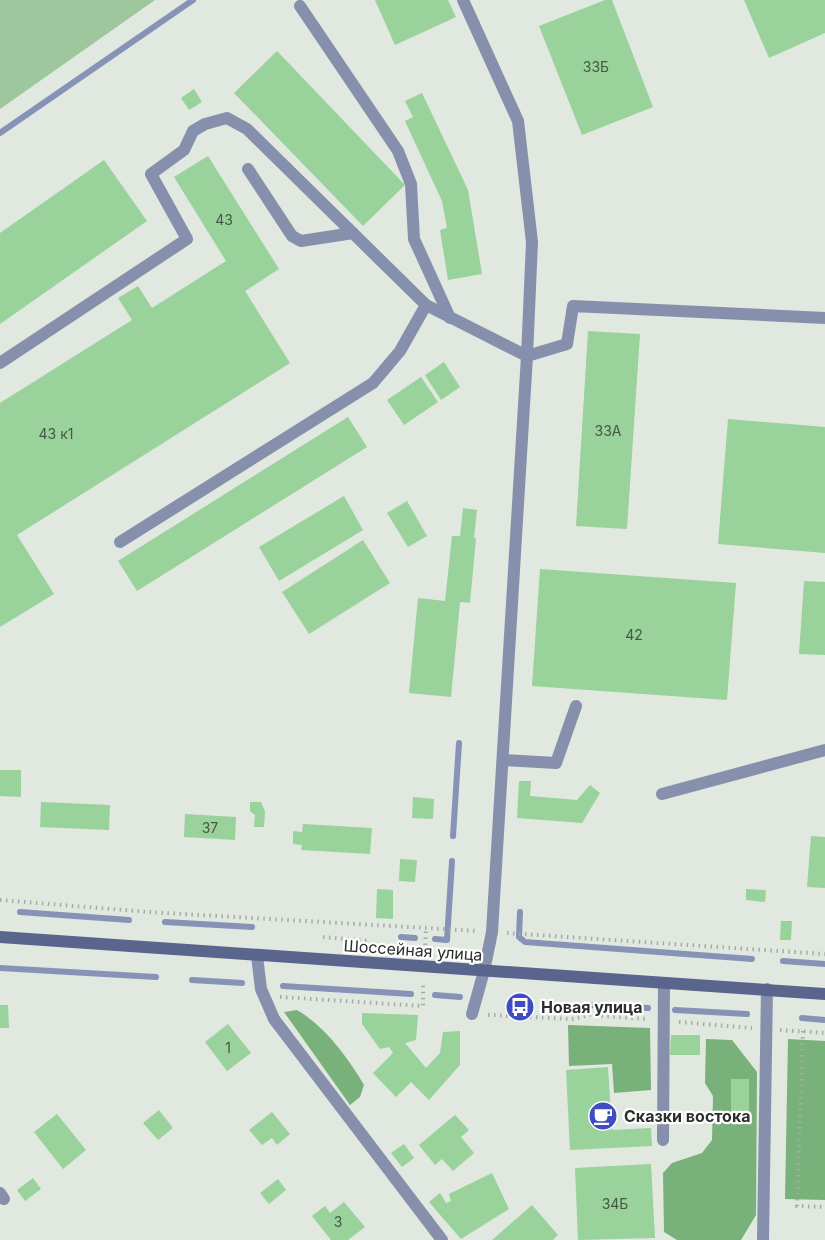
<svg xmlns="http://www.w3.org/2000/svg" width="825" height="1240" font-family="Inter,sans-serif">
	<rect width="100%" height="100%" fill="#e0e8e0"/>
	<!-- green -->
	<path fill="#9ec79e" d="M0,0H155L0,109Z"/>
	<!-- forest -->
	<g fill="#79b17a">
		<path d="M297,1010C325,1026 348,1058 364,1085L360,1097L350,1105L284,1012Z"/>
		<path d="M568,1025L650,1028L651,1090L614,1093L612,1064L569,1066Z"/>
		<path d="M706,1039L732,1040L757,1072L756,1215L741,1240H677L664,1232L663,1173L672,1163L702,1153L712,1140L713,1096L705,1083Z"/>
		<path d="M788,1039L825,1041V1200L785,1199Z"/>
	</g>
	<g fill="none" stroke-linecap="round" stroke-linejoin="round">
		<!-- stream -->
		<g stroke="#8792b7" stroke-width="6">
			<path d="M0,133L193,0"/>
			<path d="M453,836L459,743"/>
			<path d="M20,912L129,920"/>
			<path d="M520,912L519,937L525,942L752,959"/>
			<path d="M165,922L252,927"/>
			<path d="M401,937L415,938"/>
			<path d="M435,939L447,940L452,861"/>
			<path d="M783,961L825,964"/>
			<path d="M0,968L156,977"/>
			<path d="M192,980L242,983"/>
			<path d="M283,986L411,994"/>
			<path d="M435,995L460,997"/>
			<path d="M567,1007L589,1005L648,1008"/>
			<path d="M675,1010L747,1014"/>
			<path d="M802,1018L825,1020"/>
		</g>
	</g>
	<!-- building -->
	<g fill="#99d29a">
		<path d="M375,0H448L456,17L395,45Z"/>
		<path d="M605,0H612L653,107L582,135L539,26Z"/>
		<path d="M744,0H825V33L769,58Z"/>
		<path d="M277,51L405,185L363,226L234,93Z"/>
		<path d="M194,89L202,102L189,110L181,98Z"/>
		<path d="M422,93L468,190L482,274L448,280L440,230L447,228L442,201L405,121L413,117L405,101Z"/>
		<path d="M208,156L279,269L245,291L290,363L17,535L54,594L0,627V403L132,320L118,298L138,286L152,308L226,261L174,177Z"/>
		<path d="M104,160L147,221L0,324V233Z"/>
		<path d="M588,331L640,334L627,529L576,526Z"/>
		<path d="M444,362L460,387L441,400L425,375Z"/>
		<path d="M421,377L438,402L404,425L387,400Z"/>
		<path d="M348,417L367,447L137,591L118,561Z"/>
		<path d="M728,419L825,427V553L718,544Z"/>
		<path d="M344,496L363,530L279,581L259,547Z"/>
		<path d="M407,501L427,536L408,547L387,513Z"/>
		<path d="M463,508L477,510L474,538H476L470,603L460,602L451,697L409,693L418,598L445,601L452,536H460Z"/>
		<path d="M363,540L390,583L309,634L282,592Z"/>
		<path d="M540,569L736,583L727,700L532,686Z"/>
		<path d="M804,581L825,582V655L799,654Z"/>
		<path d="M0,770H21V797L0,796Z"/>
		<path d="M519,781H531L530,796L577,800L590,785L600,793L582,823L517,818Z"/>
		<path d="M413,797L434,799L433,819L412,818Z"/>
		<path d="M41,802L110,805L109,830L40,827Z"/>
		<path d="M250,802H261L265,811L264,827H254L255,815L250,811Z"/>
		<path d="M185,814L236,817L235,840L184,837Z"/>
		<path d="M303,824L372,828L370,854L301,850L302,845L293,844V831L302,832Z"/>
		<path d="M811,836L825,837V888L807,887Z"/>
		<path d="M400,859L417,860L415,882L399,881Z"/>
		<path d="M377,889L393,890V919L376,918Z"/>
		<path d="M746,889L766,890L765,902L746,900Z"/>
		<path d="M781,921H792L791,940H780Z"/>
		<path d="M0,1005H8L9,1028H0Z"/>
		<path d="M362,1013L418,1015L416,1040L405,1043L426,1068L440,1053L443,1032L460,1031V1065L429,1100L411,1082L396,1097L373,1073L393,1053L389,1047L380,1049L362,1024Z"/>
		<path d="M228,1024L251,1053L227,1071L205,1042Z"/>
		<path d="M671,1035H700V1055H670Z"/>
		<path d="M608,1067L612,1130L651,1128L652,1146L570,1150L566,1070Z"/>
		<rect x="731" y="1079" width="18" height="38"/>
		<path d="M159,1110L173,1128L158,1140L143,1123Z"/>
		<path d="M272,1112L290,1134L277,1145L272,1138L262,1145L249,1130Z"/>
		<path d="M57,1114L86,1150L63,1169L34,1132Z"/>
		<path d="M455,1115L469,1130L461,1137L474,1153L453,1171L442,1159L435,1165L419,1145Z"/>
		<path d="M404,1144L414,1158L402,1167L391,1153Z"/>
		<path d="M651,1164L655,1238L578,1240L575,1168Z"/>
		<path d="M492,1173L509,1209L461,1239L429,1202L440,1193L446,1203L451,1201L449,1194Z"/>
		<path d="M33,1178L41,1189L25,1201L17,1190Z"/>
		<path d="M278,1179L286,1190L269,1204L260,1193Z"/>
		<path d="M344,1202L365,1227L348,1240H331L312,1216L325,1206L330,1213Z"/>
		<path d="M532,1205L558,1235L553,1240H492Z"/>
	</g>
	<g fill="none" stroke-linecap="round" stroke-linejoin="round">
		<!-- path -->
		<g stroke="#a5aba5" stroke-width="4" stroke-dasharray="1.5 4.5" stroke-linecap="butt">
			<path d="M0,900L149,912L478,931"/>
			<path d="M507,933L825,954"/>
			<path d="M323,937L370,941"/>
			<path d="M425,951L426,928"/>
			<path d="M280,997L423,1006V983"/>
			<path d="M488,1015L572,1019L590,1015L647,1019"/>
			<path d="M679,1022L752,1028"/>
			<path d="M780,1030L825,1033"/>
			<path d="M803,1031L797,1206L825,1207"/>
		</g>
		<!-- service -->
		<g stroke="#868fac" stroke-width="12">
			<path d="M300,6L398,151L411,184L414,239L450,318"/>
			<path d="M248,169L292,236L301,241L353,233"/>
			<path d="M0,363L187,239L151,174L184,150L193,131L205,124L227,118L247,129L426,305L527,356L567,344L573,306L825,318"/>
			<path d="M120,542L373,383L400,351L426,305"/>
			<path d="M503,760L556,763L576,706"/>
			<path d="M662,794L825,750"/>
			<path d="M472,1014L484,971"/>
			<path d="M663,1140L664,983"/>
			<path d="M0,1193L4,1199"/>
			<path d="M763,1240L767,989"/>
		</g>
		<!-- minor -->
		<g stroke="#868fac" stroke-width="12">
			<path d="M463,0L518,121L532,242L527,356L492,932L484,971"/>
			<path d="M257,956L261,989L274,1019L442,1240"/>
		</g>
		<!-- secondary -->
		<path stroke="#5a658e" stroke-width="12" d="M0,937L825,994"/>
	</g>
	<!-- icons -->
	<defs>
		<g id="bus-disc" transform="scale(1.5)"><circle r="9.5" fill="#404dc1" stroke="#fff"/><path d="M-5-6H5V4H4V6H2V4H-2V6H-4V4H-5ZM-3.5-4V0h7V-4ZM-3.5 1.2v1.5H-2V1.2ZM2 1.2v1.5H3.5V1.2Z" fill="#fff"/></g>
		<g id="cafe-disc" transform="scale(1.5)"><circle r="9.5" fill="#404dc1" stroke="#fff"/><path d="M-5.5-4.5H6V0H3Q3 3.5 0 3.5H-2.5Q-5.5 3.5-5.5 0ZM3-3.2v2h1.7v-2ZM-6 4.5H4V6H-6Z" fill="#fff"/></g>
	</defs>
	<g fill-rule="evenodd">
		<use href="#bus-disc" x="520" y="1007"/>
		<use href="#cafe-disc" x="603" y="1116"/>
	</g>
	<g text-anchor="middle" dominant-baseline="central" stroke-width="4.5" stroke-linejoin="round" paint-order="stroke">
		<!-- number labels -->
		<g font-size="14" fill="#465747">
			<text x="596" y="66">33Б</text>
			<text x="224" y="219">43</text>
			<text x="608" y="430">33А</text>
			<text x="56" y="433">43 к1</text>
			<text x="634" y="634">42</text>
			<text x="210" y="827">37</text>
			<text x="228" y="1047">1</text>
			<text x="615" y="1203">34Б</text>
			<text x="338" y="1221">3</text>
		</g>
		<!-- street labels -->
		<g font-size="16" fill="#2b2e2b" stroke="#fff">
			<text transform="translate(413 950) rotate(4)">Шоссейная улица</text>
		</g>
		<!-- poi labels -->
		<g font-size="16" font-weight="bold" fill="#2b2e2b" stroke="#fff" text-anchor="start">
			<text x="541" y="1007">Новая улица</text>
			<text x="624" y="1116">Сказки востока</text>
		</g>
	</g>
</svg>
